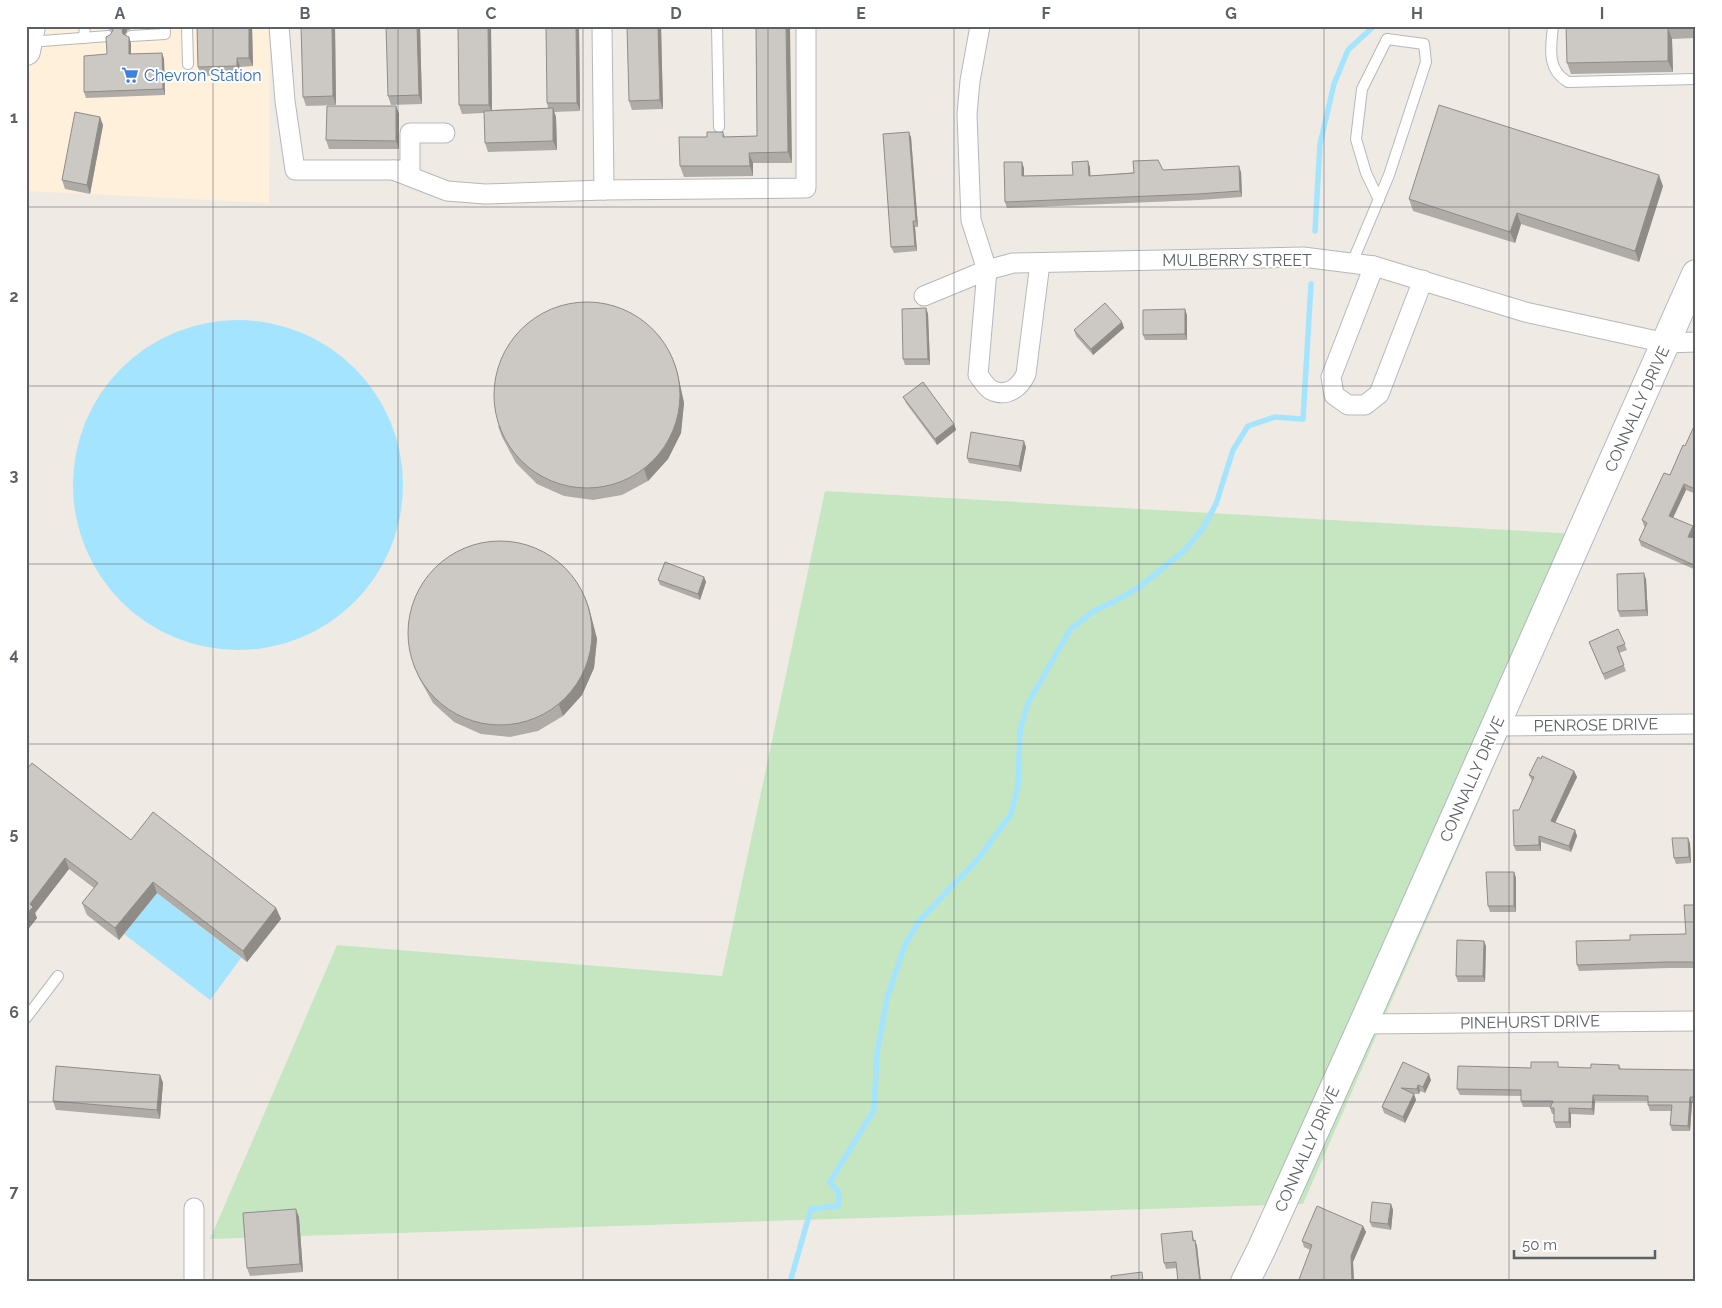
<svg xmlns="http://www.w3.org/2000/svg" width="1722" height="1308" font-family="Raleway,sans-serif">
	<rect width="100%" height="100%" fill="#efebe4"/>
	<!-- commercial -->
	<path fill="#fef0da" d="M26,26H270L269,203L26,191Z"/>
	<!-- green -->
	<path fill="#c6e6c1" d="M825,491L1595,535L1303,1204L210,1239L337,945L722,976Z"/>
	<!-- water -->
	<g fill="#a5e4fe">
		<circle cx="238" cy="485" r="165"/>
		<path d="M157,893L241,958L210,1000L124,934Z"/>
	</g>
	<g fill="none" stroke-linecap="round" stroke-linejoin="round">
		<!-- stream -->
		<g stroke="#a5e4fe" stroke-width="5.5">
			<path d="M1315,231L1320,144L1334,84L1348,50L1374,26"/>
			<path d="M790,1282L811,1209L838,1206L839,1193L830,1182L874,1110L877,1053L887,998L905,945L919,921L978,859L1011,814L1018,786L1020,730L1028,703L1070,630L1092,612L1117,600L1141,586L1185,550L1203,528L1216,504L1233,450L1248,426L1275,417L1303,419L1311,284"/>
		</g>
		<!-- lane casing -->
		<g stroke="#b5b8bb" stroke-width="12">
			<g id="lane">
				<path d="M187,26L188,64"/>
				<path d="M717,26L719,127"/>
				<path d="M1553,26C1551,48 1546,69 1568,82L1696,79"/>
				<path d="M131,36L165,34V26"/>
				<path d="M84,38L85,26"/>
				<path d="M29,42L108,36"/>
				<path d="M1352,263L1389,175L1426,62L1424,44L1387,39L1362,89L1356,139L1366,173L1379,200"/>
				<path d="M26,1018L58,976"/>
			</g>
		</g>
		<!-- street casing -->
		<g stroke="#b5b8bb" stroke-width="21">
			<g id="street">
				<path d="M279,26L285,101L295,170H410V133H445"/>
				<path d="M602,26L604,190"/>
				<path d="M980,26L970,81L967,114L971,220L987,270L978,375C982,380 986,387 991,390C1007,398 1020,387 1026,374L1040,263"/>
				<path d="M393,170L447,191L485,194L604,190L806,188V26"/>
				<path d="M1374,266L1331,377L1334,395L1348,405H1365L1379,394L1423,280"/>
				<path d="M924,296L987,270L1013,263L1303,257L1374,266L1525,312L1666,343L1696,342"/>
				<path d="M1496,726L1696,724"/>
				<path d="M1363,1024L1696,1021"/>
				<path d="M194,1208V1282"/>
			</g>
		</g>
		<!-- secondary casing -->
		<g stroke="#b3b8bc" stroke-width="30">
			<g id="secondary">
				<path d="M26,51L31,26"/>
				<path d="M1245,1282L1261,1250L1363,1024L1696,274"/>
			</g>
		</g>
		<!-- lane -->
		<use href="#lane" stroke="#fff" stroke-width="10"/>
		<!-- street -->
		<use href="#street" stroke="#fff" stroke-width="19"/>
		<!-- secondary -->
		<use href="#secondary" stroke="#fff" stroke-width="28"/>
	</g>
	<!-- wall -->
	<g fill="#afaca8">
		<path d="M107,26H131V29L127,31L125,35L131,43V54L162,53L164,59L165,95L86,98L84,92L107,54L112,31L108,29Z"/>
		<path d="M197,26H252L253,66L240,67V75L201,76L198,67Z"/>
		<path d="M335,26L336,105L306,106L303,97Z"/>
		<path d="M420,26L422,104L391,105L388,96Z"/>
		<path d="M491,26L492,110L548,108L547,103L579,26L580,111L554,112L556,117L557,150L488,152L485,143L484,113L462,114L459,105Z"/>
		<path d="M661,26L663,109L632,110L629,101Z"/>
		<path d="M756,26L792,163H753V176L684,177L680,166L707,137L723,132L725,137L757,136Z"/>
		<path d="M1566,26H1696V38L1672,39L1673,72L1571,74L1567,63Z"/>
		<path d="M396,106L399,114V149H329L326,140Z"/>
		<path d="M103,125L90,194L65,189L62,180Z"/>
		<path d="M911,137L918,227H915L917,251L894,253L891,247Z"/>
		<path d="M1090,167V176L1163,170L1241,172L1242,197L1200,200L1007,208L1005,202L1024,168V176L1073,175Z"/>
		<path d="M1663,186L1639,262L1521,224L1515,243L1413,211L1409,199Z"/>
		<path d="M926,308L928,314L930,365H905L903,359Z"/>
		<path d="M1187,315V340H1145L1143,335Z"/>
		<path d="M1122,322L1124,328L1093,355L1076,336L1074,330Z"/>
		<path d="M673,360L677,371L684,403L681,433L668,459L648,481L622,495L593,500L564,496L537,484L516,463L502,437L498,426Z"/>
		<path d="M903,397L954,424L956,430L937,445L906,403Z"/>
		<path d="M1696,422V494L1686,490L1673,518L1693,526L1695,532L1693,538H1696V570L1641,546L1639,540L1645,527L1644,526L1642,520L1670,475L1685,446Z"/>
		<path d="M1026,447L1021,472L969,463L967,458Z"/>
		<path d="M704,577L706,582L700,600L660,585L658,580Z"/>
		<path d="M1646,579L1648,616L1620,617L1618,611Z"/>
		<path d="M589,608L597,639L594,668L582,695L563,716L538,731L510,737L481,734L454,722L433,703L419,678L414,666Z"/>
		<path d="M1618,629L1627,650L1619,653L1626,671L1605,680L1589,642Z"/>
		<path d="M26,770L131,840L276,908L281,919L247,962L157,893L119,940L87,915L82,903L94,888L69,869L35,913L37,918L26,932Z"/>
		<path d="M1574,771L1577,777L1555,823L1575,830L1577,836L1571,852L1541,842V851H1516L1514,846L1519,810L1532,781L1529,775Z"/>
		<path d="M1690,843L1691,863L1676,864L1674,858Z"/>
		<path d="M1514,872L1516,878V912H1490L1488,906Z"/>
		<path d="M1696,905V968H1669L1579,971L1577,965L1630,940L1686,934Z"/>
		<path d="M1486,946L1485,982H1458L1456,976Z"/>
		<path d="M1403,1062L1431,1080L1425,1093L1420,1091L1419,1094H1414L1416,1100L1405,1123L1384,1113L1382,1107Z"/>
		<path d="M1619,1065L1621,1069L1696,1070V1103H1692L1690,1131H1672L1670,1125L1671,1111H1650L1648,1105V1101H1595L1594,1115L1571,1114V1128H1556L1554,1122V1114H1552L1550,1108L1551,1107H1523L1521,1101V1096L1460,1095L1457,1089L1531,1068H1591Z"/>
		<path d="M160,1075L163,1083L160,1119L56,1110L53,1101Z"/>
		<path d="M1391,1204L1393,1210L1391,1230L1372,1227L1370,1222Z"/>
		<path d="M299,1217L303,1272L250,1276L247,1268Z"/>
		<path d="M1363,1226L1366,1232L1353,1262L1354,1282H1298L1310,1250L1304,1247L1302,1241Z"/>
		<path d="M1192,1231L1194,1240H1195L1197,1246L1201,1282H1178L1177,1268L1166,1269L1164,1263Z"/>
	</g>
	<!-- shaded-wall -->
	<g fill="#8f8c88">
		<path d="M124,26H125L127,31L124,36L122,30Z"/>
		<path d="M249,26H252L253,66L249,58Z"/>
		<path d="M332,26H335L336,105L333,96Z"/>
		<path d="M417,26H420L422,104L419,95Z"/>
		<path d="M488,26H491L492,113L489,105Z"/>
		<path d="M576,26H579L580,111L577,103Z"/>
		<path d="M658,26H661L663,109L660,100Z"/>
		<path d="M786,26H790L792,163L788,152Z"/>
		<path d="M1668,28L1672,39L1673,72L1668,61Z"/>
		<path d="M129,37L131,43V60L129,54Z"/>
		<path d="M162,53L164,59L165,95L163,89Z"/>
		<path d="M237,58L240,67V75L237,66Z"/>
		<path d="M396,106L399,114V149L396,141Z"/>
		<path d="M553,108L556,117L557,150L553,141Z"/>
		<path d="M100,117L103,125L90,194L87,185Z"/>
		<path d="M909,132L911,137L918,227L916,221Z"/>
		<path d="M749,153L753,163V176L750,166Z"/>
		<path d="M1088,161L1090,167L1091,182L1089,176Z"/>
		<path d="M1022,162L1024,168V182L1022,176Z"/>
		<path d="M1239,166L1241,172L1242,197L1240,191Z"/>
		<path d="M1659,175L1663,186L1639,262L1635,251Z"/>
		<path d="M1517,213L1521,224L1515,243L1510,232Z"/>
		<path d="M913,221L915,227L917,251L915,246Z"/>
		<path d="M926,308L928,314L930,365L928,359Z"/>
		<path d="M1185,309L1187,315V340L1185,334Z"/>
		<path d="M1122,322L1124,328L1093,355L1091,349Z"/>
		<path d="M673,360L677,371L684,403L681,433L668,459L648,481L644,469Z"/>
		<path d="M954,424L956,430L937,445L935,439Z"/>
		<path d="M1024,441L1026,447L1021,472L1019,466Z"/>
		<path d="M1684,484L1686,490L1671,522L1669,516Z"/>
		<path d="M1693,526L1695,532L1690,543L1688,537Z"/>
		<path d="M1644,573L1646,579L1648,616L1646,610Z"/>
		<path d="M704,577L706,582L700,600L698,594Z"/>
		<path d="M585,597L589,608L597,639L594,668L582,695L563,716L559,705Z"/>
		<path d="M1574,771L1577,777L1553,827L1551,821Z"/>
		<path d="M1575,830L1577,836L1571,852L1569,846Z"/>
		<path d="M1539,836L1541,842V851L1539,845Z"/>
		<path d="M1688,838L1690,843L1691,863L1689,857Z"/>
		<path d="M65,858L69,869L35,913L37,918L26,932V915L30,904Z"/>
		<path d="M1514,872L1516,878V912L1514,906Z"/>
		<path d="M153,882L157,893L119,940L115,928Z"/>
		<path d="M276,908L281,919L247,962L243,951Z"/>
		<path d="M1484,941L1486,946L1485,982L1483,976Z"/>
		<path d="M1429,1074L1431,1080L1425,1093L1423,1087Z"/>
		<path d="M160,1075L163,1083L160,1119L157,1110Z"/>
		<path d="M1418,1085L1420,1091L1419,1094L1417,1089Z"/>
		<path d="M1414,1094L1416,1100L1405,1123L1403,1117Z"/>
		<path d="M1593,1095L1595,1101L1594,1115L1592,1109Z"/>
		<path d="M1690,1097L1692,1103L1690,1131L1688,1126Z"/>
		<path d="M1569,1108L1571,1114V1128L1569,1122Z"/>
		<path d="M1391,1204L1393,1210L1391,1230L1388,1224Z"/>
		<path d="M296,1209L299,1217L303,1272L300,1264Z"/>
		<path d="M1363,1226L1366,1232L1353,1262L1354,1282H1352L1351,1256Z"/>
		<path d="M1195,1240L1197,1246L1201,1282H1200Z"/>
	</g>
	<!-- building -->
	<g fill="#ccc8c3" stroke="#8f8c88">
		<path d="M111,26H124L122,30L123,34L129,37V54L162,53L163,89L84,92V56L107,54L106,37L110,35L113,30Z"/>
		<path d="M197,26H249V58H237V66L198,67Z"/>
		<path d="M301,26H332L333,96L303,97Z"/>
		<path d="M386,26H417L419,95L388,96Z"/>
		<path d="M458,26H488L489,105H459Z"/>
		<path d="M546,26H576L577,103H547Z"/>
		<path d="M627,26H658L660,100L629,101Z"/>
		<path d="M756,26H786L788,152L749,153L750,166H680L679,137H707V132H723V137L757,136Z"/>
		<path d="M1566,26H1696V27L1668,28V61L1567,63Z"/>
		<path d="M1439,105L1659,175L1635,251L1517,213L1510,232L1409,199Z"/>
		<path d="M327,106H396V141L326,140Z"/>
		<path d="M553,108V141L485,143L484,111Z"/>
		<path d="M75,112L100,117L87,185L62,180Z"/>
		<path d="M909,132L916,221H913L915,246L891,247L883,134Z"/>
		<path d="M1158,160L1163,170L1239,166L1240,191L1198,194L1005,202L1004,162H1022V176L1073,175L1072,162L1088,161L1089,176L1134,173L1133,161Z"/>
		<circle cx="587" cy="395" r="93"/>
		<path d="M1105,303L1122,322L1091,349L1074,330Z"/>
		<path d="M926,308L928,359H903L902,309Z"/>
		<path d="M1185,309V334L1143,335V310Z"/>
		<path d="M923,382L954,424L935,439L903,397Z"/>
		<path d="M1696,422V488L1695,489L1684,484L1669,516L1693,526L1688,537L1696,538V566L1639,540L1647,523L1642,520L1664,473L1670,475L1683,445L1685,446Z"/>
		<path d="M971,432L1024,441L1019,466L967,458Z"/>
		<circle cx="500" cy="633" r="92"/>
		<path d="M665,562L704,577L698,594L658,580Z"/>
		<path d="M1644,573L1646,610L1618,611L1617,574Z"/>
		<path d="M1618,629L1625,644L1617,647L1624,665L1603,674L1589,642Z"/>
		<path d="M1542,756L1574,771L1551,821L1575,830L1569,846L1539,836V845L1514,846L1513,810H1519L1534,777L1529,775L1538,757L1541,759Z"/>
		<path d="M32,763L131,840L153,812L276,908L243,951L153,882L115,928L82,903L98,883L65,858L30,904L33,907L26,915V770Z"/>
		<path d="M1672,838H1688L1689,857L1674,858Z"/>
		<path d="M1486,872H1514V906H1488Z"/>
		<path d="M1684,905H1696V962H1666L1577,965L1576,941L1630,940V935L1686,934Z"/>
		<path d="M1457,940L1484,941L1483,976H1456Z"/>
		<path d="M1403,1062L1429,1074L1423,1087L1418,1085L1417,1089L1401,1088L1414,1094L1403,1117L1382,1107Z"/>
		<path d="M1531,1062H1558V1067L1591,1068V1064L1619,1065V1069L1696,1070V1097H1690L1688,1126L1670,1125L1672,1105H1648V1096L1593,1095L1592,1109L1569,1108V1122H1554V1108H1550L1553,1101H1521V1090L1457,1089L1458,1066L1531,1068Z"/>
		<path d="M56,1066L160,1075L157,1110L53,1101Z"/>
		<path d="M1372,1202L1391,1204L1388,1224L1370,1222Z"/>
		<path d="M1317,1206L1363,1226L1351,1256L1352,1282H1298L1312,1245L1302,1241Z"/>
		<path d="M296,1209L300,1264L247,1268L243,1213Z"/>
		<path d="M1192,1231L1193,1241L1195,1240L1200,1282H1178L1176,1262L1164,1263L1161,1234Z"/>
		<path d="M1142,1272L1143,1282H1112L1111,1276Z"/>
	</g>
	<!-- grid -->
	<path fill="none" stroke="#5c6165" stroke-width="1" stroke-opacity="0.55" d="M213,26V1282M398,26V1282M583,26V1282M768,26V1282M954,26V1282M1139,26V1282M1324,26V1282M1509,26V1282M26,207H1696M26,386H1696M26,564H1696M26,744H1696M26,922H1696M26,1102H1696"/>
	<!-- icons -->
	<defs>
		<g id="supermarket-bare" transform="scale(1.35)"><path d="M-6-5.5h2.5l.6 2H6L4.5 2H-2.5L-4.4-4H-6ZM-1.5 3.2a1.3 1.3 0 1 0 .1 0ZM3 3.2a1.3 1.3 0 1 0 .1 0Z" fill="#3f7fe0" stroke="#fff" stroke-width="2.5" paint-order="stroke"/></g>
	</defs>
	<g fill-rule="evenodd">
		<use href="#supermarket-bare" x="130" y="75"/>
	</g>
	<g text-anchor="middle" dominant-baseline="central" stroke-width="4" stroke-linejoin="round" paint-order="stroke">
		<!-- shop labels -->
		<g font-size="16" fill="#366cbe" stroke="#fff" text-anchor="start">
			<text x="144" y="75">Chevron Station</text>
		</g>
		<!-- street labels -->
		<g font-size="16" fill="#5c6165" stroke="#fff">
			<text x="1237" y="260">MULBERRY STREET</text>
			<text transform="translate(1637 409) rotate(-66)">CONNALLY DRIVE</text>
			<text transform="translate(1596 725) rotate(-1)">PENROSE DRIVE</text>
			<text transform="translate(1472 779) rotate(-66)">CONNALLY DRIVE</text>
			<text transform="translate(1530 1022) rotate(-1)">PINEHURST DRIVE</text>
			<text transform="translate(1307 1149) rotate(-66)">CONNALLY DRIVE</text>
		</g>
	</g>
	<!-- border -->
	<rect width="1722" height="1308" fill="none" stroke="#ffffff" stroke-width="55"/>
	<!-- scale -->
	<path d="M1514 1250v8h141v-8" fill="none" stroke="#5c6165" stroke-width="2.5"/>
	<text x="1522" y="1250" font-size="15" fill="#5c6165" stroke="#ffffff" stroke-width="4" paint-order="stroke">50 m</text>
	<rect x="28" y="28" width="1666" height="1252" fill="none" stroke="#5c6165" stroke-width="2"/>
	<g font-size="16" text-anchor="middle" font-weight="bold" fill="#5c6165">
		<text x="120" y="19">A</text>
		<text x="305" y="19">B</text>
		<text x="491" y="19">C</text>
		<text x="676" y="19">D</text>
		<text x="861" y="19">E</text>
		<text x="1046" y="19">F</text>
		<text x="1231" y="19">G</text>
		<text x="1417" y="19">H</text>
		<text x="1602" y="19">I</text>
		<text x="14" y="123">1</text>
		<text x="14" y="302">2</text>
		<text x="14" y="481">3</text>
		<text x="14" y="660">4</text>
		<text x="14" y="839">5</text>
		<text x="14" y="1018">6</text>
		<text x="14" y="1197">7</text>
	</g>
</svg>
